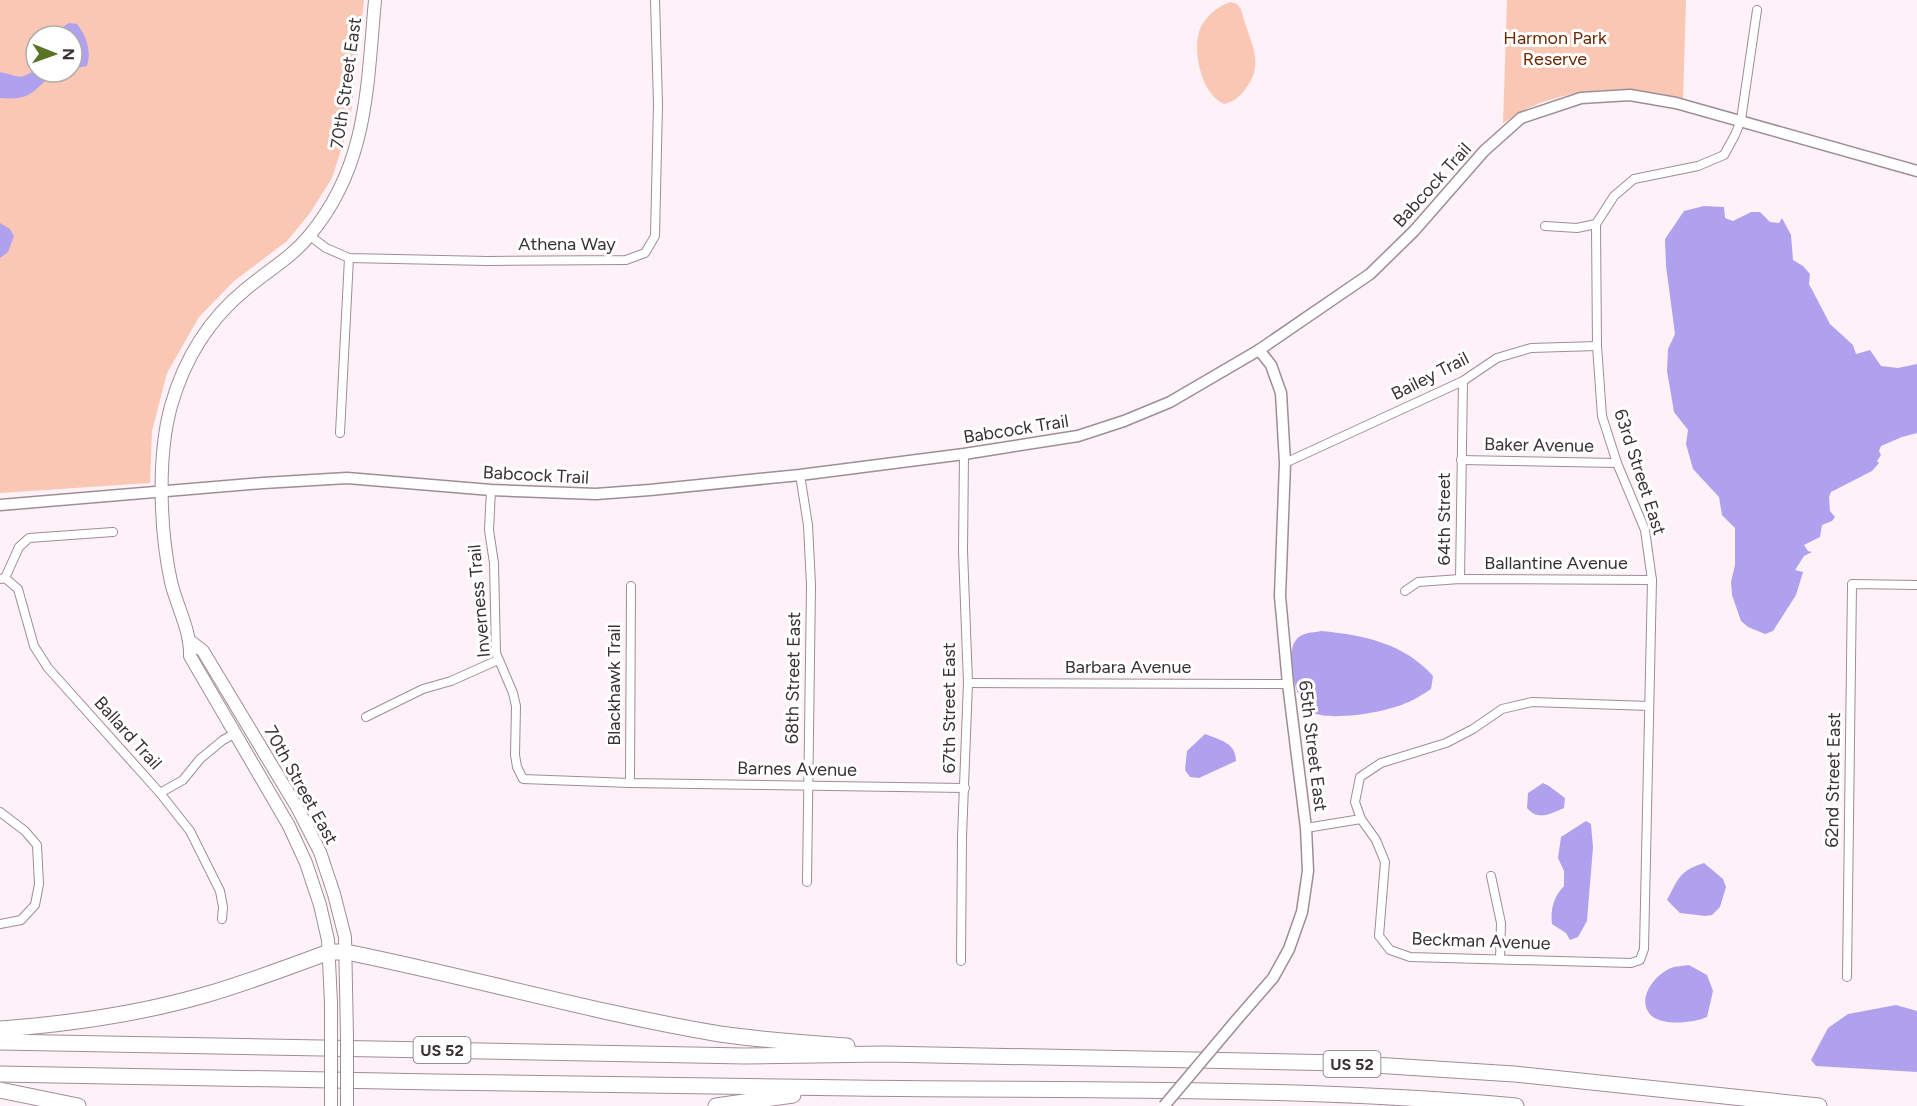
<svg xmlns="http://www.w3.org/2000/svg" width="1917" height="1106" font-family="Figtree,sans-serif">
	<rect width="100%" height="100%" fill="#fef2f8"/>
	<!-- green -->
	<g fill="#f9c7b4" fill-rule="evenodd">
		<path d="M0,0H364L350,122L332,178L310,213L287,241L234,281L199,317L167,373L152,431L150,483L0,493ZM36,36H72V72H36Z"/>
		<path d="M1507,0H1686L1683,99C1635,86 1588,86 1540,103C1527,108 1515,116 1503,123Z"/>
		<path d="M1231,2L1237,4L1241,9C1247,37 1267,62 1246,88C1241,96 1233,102 1224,104C1201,94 1192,50 1200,29C1205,17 1219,5 1231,2Z"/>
	</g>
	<!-- water -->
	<g fill="#b0a1ee">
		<path d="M69,23L77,24C86,35 92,52 87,66L72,69V36H57L63,27Z"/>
		<path d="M36,69V72H57C32,89 35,101 0,98V72C18,76 20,81 36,69Z"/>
		<path d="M1704,206L1724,207L1725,218L1733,221L1751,212H1760L1770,222L1779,223L1782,218L1791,235L1793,260L1803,266L1810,274L1809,284L1830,324L1853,345L1856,354L1870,350L1881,366L1898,368L1917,364V433L1902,437L1881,446L1879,451L1881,455L1877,461L1879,463L1872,471L1831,492L1829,497L1830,511L1835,517L1832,521L1822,525L1820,537L1804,545L1808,551L1812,552L1804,556L1795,570L1803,572L1796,595L1773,631L1765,634L1748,627L1741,621L1732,595L1731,582L1735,565V528L1722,515L1719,497L1693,469L1686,444L1688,430L1674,412L1667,371L1668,349L1675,334L1666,266L1665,239L1684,211Z"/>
		<path d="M0,223L10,229L14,236L8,252L0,258Z"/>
		<path d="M1321,631C1363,635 1404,643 1433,676L1431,689C1423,694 1415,700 1406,703C1387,712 1331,722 1311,712C1296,704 1284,654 1296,640C1302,632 1312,633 1321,631Z"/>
		<path d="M1205,734C1219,740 1236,742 1236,761L1199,778L1190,777L1185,770L1187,751Z"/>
		<path d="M1543,783L1549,786L1565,798L1564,808C1550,814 1538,821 1527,808L1528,793Z"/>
		<path d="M1586,821L1591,824L1593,847L1587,921L1578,937L1570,940L1566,933L1552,924C1550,909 1554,896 1564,886V871L1558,858L1561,837Z"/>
		<path d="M1704,863L1723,879L1726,887L1720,907L1712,915L1705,916L1680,913L1667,900C1679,878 1679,871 1704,863Z"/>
		<path d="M1689,965L1707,975L1713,991L1707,1017C1694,1023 1659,1027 1649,1013C1637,997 1656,974 1671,968C1676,966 1683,966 1689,965Z"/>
		<path d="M1896,1005L1917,1011V1072L1816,1066L1811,1060L1828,1028L1848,1014Z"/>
	</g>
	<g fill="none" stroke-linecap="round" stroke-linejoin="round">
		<!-- minor casing -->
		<g stroke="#9f8d96" stroke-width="10">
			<g id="minor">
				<path d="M1545,226L1577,228L1596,224"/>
				<path d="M310,236L326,248L349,258L488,261L626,260L645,253L655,236L658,104L655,0"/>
				<path d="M340,433L349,258"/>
				<path d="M1461,460L1617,463"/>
				<path d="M1285,463L1463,381L1497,358L1531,348L1597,346"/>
				<path d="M800,475L808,525L811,585L807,882"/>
				<path d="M491,490L489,530L494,563L496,653L513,693L516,706L515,755L517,767L523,779L630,783L965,788"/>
				<path d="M5,578L19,547L29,538L113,532"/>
				<path d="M0,579L5,578L18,589L34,646L48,668L160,793L190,831L220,891L223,907L222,919"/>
				<path d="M1460,579L1463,381"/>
				<path d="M1405,591L1418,582L1460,579L1652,580"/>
				<path d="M968,683L1288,684"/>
				<path d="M1649,706L1532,702L1502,709L1473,729L1446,743L1381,763L1360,777L1355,802L1361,819L1376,840L1385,862L1379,936L1390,950L1410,957L1631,963L1640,960L1644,949L1652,580L1645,530L1617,463L1602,416L1597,346L1596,224L1614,196L1634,179L1698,166L1724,155L1735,135L1741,120L1757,10"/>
				<path d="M366,717L423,689L451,681L498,660"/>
				<path d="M630,783L631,586"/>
				<path d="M160,793L183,780L200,759L223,740L236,733"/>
				<path d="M0,812L25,831L37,845L39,884L35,905L21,920L0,924"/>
				<path d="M1306,828L1361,819"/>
				<path d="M1491,876L1501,923L1500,959"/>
				<path d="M961,961L962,837L968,683L963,551L964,454"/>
				<path d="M1847,977L1852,584L1917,585"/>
			</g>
		</g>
		<!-- tertiary casing -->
		<g stroke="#9f8d96" stroke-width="13">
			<g id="tertiary">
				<path d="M0,505L263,483L347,478L491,490L596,494L650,490L800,475L964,454L1078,436L1124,421L1170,402L1259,350L1370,274L1414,231L1484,151L1521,118L1581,98L1630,95L1676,103L1917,171"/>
				<path d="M1239,1017L1273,978L1289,949L1302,912L1308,871L1306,828L1288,684L1280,596L1285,463L1281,393L1271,365L1259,350"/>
			</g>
		</g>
		<!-- secondary casing -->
		<g stroke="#9f8d96" stroke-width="14">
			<g id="secondary">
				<path d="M190,641L203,651L298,809L320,852L334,894L345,937L347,1037"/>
				<path d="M331,1003L328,940L320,905L306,863L289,826L190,656C191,631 177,607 171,582C160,531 157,457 171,406C184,360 209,319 246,289C267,271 291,258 309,236C368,166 367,87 375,0"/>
				<path d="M331,1106V1091"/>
			</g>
		</g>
		<!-- motorway casing -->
		<g stroke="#9f8d96" stroke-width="17">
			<g id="motorway">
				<path d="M0,1029C70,1024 140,1014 208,994C249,982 289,967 329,952H346C471,977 594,1013 720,1034C762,1040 804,1043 847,1046"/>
				<path d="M0,1042L745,1056L884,1054L1343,1063L1514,1074L1819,1106"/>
				<path d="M0,1074C285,1079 569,1085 854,1088C1074,1091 1296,1086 1516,1106"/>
				<path d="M0,1090L78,1106"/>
				<path d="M716,1106L793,1095"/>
			</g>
		</g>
		<!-- minor -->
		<use href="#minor" stroke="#fff" stroke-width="8"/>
		<!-- tertiary -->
		<use href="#tertiary" stroke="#fff" stroke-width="10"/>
		<!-- secondary -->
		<use href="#secondary" stroke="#fff" stroke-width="12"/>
		<!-- motorway -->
		<use href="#motorway" stroke="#fff" stroke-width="15"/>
		<!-- tertiary-bridge casing -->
		<g stroke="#9f8d96" stroke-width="13" stroke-linecap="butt">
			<path id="tertiary-bridge" d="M1164,1106L1239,1017"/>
		</g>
		<!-- secondary-bridge casing -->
		<g stroke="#9f8d96" stroke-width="14" stroke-linecap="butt">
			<g id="secondary-bridge">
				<path d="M331,1003V1091"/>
				<path d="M347,1106V1037"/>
			</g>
		</g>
		<!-- tertiary-bridge -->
		<use href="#tertiary-bridge" stroke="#fff" stroke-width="10"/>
		<!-- secondary-bridge -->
		<use href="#secondary-bridge" stroke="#fff" stroke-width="12"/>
	</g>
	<g text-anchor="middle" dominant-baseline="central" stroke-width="6" stroke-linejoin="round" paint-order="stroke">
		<!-- shield labels -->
		<g fill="#fff" stroke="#746f72" stroke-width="1.5">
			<rect x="413.5" y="1037" width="57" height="26" rx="4.5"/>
			<rect x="1323.5" y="1051" width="57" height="26" rx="4.5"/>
		</g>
		<g font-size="16" font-weight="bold" fill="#393135">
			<text x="442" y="1050">US 52</text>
			<text x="1352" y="1064">US 52</text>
		</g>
		<!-- park labels -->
		<g font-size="18" fill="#6f2701" stroke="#fff">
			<text x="1555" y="38">Harmon Park<tspan x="1555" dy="21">Reserve</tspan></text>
		</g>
		<!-- street labels -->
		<g font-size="18" fill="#393135" stroke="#fff">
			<text transform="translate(346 83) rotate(-82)">70th Street East</text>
			<text transform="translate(1432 185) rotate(-48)">Babcock Trail</text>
			<text x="567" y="244">Athena Way</text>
			<text transform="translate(1430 376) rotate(-27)">Bailey Trail</text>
			<text transform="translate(1016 429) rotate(-9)">Babcock Trail</text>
			<text transform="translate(1539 445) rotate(1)">Baker Avenue</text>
			<text transform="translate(1640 472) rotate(72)">63rd Street East</text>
			<text transform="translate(536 475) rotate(3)">Babcock Trail</text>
			<text transform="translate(1444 519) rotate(-90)">64th Street</text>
			<text x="1556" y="563">Ballantine Avenue</text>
			<text transform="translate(479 601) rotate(-95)">Inverness Trail</text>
			<text x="1128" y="667">Barbara Avenue</text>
			<text transform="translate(793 678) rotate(-89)">68th Street East</text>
			<text transform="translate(614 685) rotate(-90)">Blackhawk Trail</text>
			<text transform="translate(949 708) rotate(-90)">67th Street East</text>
			<text transform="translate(128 733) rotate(48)">Ballard Trail</text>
			<text transform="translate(1313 746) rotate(83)">65th Street East</text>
			<text transform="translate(797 769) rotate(1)">Barnes Avenue</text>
			<text transform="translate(1833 780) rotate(-89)">62nd Street East</text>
			<text transform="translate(301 785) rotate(61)">70th Street East</text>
			<text transform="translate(1481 941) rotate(2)">Beckman Avenue</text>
		</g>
	</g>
	<!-- north arrow -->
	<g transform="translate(54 54) rotate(91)"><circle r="28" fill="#ffffff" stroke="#b0adae" stroke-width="1.5"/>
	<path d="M0-4.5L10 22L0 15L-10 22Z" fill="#5b7325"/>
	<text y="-9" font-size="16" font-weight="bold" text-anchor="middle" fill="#393135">N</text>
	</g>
</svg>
